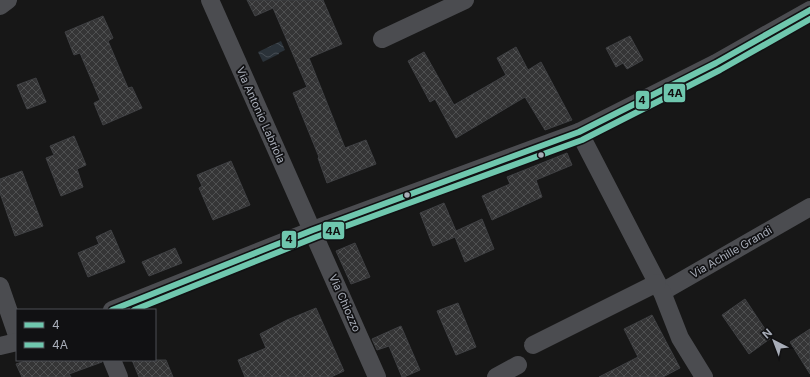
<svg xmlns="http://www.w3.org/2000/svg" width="810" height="377" font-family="Inter,sans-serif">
	<defs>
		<pattern id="water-waves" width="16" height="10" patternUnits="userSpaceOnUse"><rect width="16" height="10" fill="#2a3239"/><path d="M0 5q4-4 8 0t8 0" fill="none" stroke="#464d54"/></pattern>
		<pattern id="building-cross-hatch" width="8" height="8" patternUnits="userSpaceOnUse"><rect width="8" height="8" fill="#353536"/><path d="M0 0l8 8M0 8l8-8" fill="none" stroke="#4f5051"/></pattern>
	</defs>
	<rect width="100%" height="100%" fill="#171717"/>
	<!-- water -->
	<path fill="url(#water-waves)" d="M281,41L285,50L279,53V54L263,62L258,52Z"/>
	<!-- building -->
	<g fill="url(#building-cross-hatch)" stroke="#3f4043">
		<path d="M247,0H323L342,44L309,58L345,148L366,140L376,164L327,183L318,158L319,157L293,93L307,87L273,8L255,16Z"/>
		<path d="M103,16L113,38L108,41L128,88L132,87L142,108L103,125L94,103L100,100L80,53L74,55L65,32Z"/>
		<path d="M630,36L643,60L627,69L623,63L616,67L606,48Z"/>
		<path d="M516,47L528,70L541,62L572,120L545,130L525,97L456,138L435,99L430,102L408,61L424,52L454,105L506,75L497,58Z"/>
		<path d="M36,78L46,102L27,109L17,85Z"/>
		<path d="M74,136L86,165L77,169L83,187L61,196L46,158L54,155L50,146Z"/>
		<path d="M567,153L572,165L536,180L542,197L492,220L482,196L510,184L507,177Z"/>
		<path d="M231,161L250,205L213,220L199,188L202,186L197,175Z"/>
		<path d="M22,171L43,226L15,236L0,193V179Z"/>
		<path d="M444,203L456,231L482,219L494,249L465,262L455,237L433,246L420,213Z"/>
		<path d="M111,230L125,262L88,277L78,253L99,244L96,237Z"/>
		<path d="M355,243L370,277L351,284L336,251Z"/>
		<path d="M175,248L182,263L149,276L142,262Z"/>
		<path d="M745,299L771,338L749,354L722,315Z"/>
		<path d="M458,303L476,347L456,355L437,311Z"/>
		<path d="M316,308L344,371L331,377H245L238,360L266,348L260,334L287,320Z"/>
		<path d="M652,315L680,368L663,377H599L638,357L624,329Z"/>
		<path d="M401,326L420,370L404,377H402L389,346L377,350L372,339Z"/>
		<path d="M810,329V374L790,342Z"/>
		<path d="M28,360H102V362L69,374L71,377H22L16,364Z"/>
		<path d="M132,360H166L173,377H139Z"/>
	</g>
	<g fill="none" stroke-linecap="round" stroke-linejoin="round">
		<!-- minor -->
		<g stroke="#4b4c50" stroke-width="18">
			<path d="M210,0L377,377"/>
			<path d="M0,6L8,0"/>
			<path d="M382,39L465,0"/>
			<path d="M579,132L662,292L810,207"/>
			<path d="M0,286L17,335"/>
			<path d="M662,292L680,338L704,377"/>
			<path d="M112,310L313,230L579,132L716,63L810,10"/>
			<path d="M533,345L657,283"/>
			<path d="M0,346L17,342"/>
			<path d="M112,360L119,377"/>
			<path d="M496,377L518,365"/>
		</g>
		<!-- bus-1 casing -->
		<g stroke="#111113" stroke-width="9">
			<path id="bus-1" d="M112,310L313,230L579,132L716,63L810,10"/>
		</g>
		<!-- bus-2 casing -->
		<g stroke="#111113" stroke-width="9">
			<path id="bus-2" d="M134,310L316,237L582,140L720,70L810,19"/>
		</g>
		<!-- bus-1 -->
		<use href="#bus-1" stroke="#6fc7ae" stroke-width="6"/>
		<!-- bus-2 -->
		<use href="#bus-2" stroke="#6fc7ae" stroke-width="6"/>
	</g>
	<!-- markers -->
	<g fill="#a8adb8" stroke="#111113" stroke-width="1.5">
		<circle cx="541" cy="155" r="3.5"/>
		<circle cx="407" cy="195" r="3.5"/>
	</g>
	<g text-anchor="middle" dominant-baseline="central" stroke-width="3.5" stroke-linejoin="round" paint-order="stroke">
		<!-- street labels -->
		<g font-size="11" fill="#a8adb8" stroke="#111113">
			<text transform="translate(261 115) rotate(66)">Via Antonio Labriola</text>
			<text transform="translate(731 252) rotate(-30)">Via Achille Grandi</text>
			<text transform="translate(345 303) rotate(66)">Via Chiozzo</text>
		</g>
	</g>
	<g stroke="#111113" stroke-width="1.5">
		<rect x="663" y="83" width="23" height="20" rx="4" fill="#6fc7ae"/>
		<rect x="635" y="90" width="15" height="20" rx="4" fill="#6fc7ae"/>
		<rect x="322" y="221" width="23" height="19" rx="4" fill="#6fc7ae"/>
		<rect x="281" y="230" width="16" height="19" rx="4" fill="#6fc7ae"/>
	</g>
	<g font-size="11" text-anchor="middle" font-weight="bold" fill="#111">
		<text x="675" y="97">4A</text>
		<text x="642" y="104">4</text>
		<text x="333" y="235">4A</text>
		<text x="289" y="243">4</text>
	</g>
	<!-- legend -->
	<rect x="16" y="309" width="140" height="52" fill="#111113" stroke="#4d4f55"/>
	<rect x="24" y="322" width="20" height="6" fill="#6fc7ae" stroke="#4d4f55"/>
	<text x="52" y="329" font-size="12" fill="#a8adb8">4</text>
	<rect x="24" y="342" width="20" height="6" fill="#6fc7ae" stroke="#4d4f55"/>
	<text x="52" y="349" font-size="12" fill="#a8adb8">4A</text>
	<!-- north arrow -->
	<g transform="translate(774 341) rotate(318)" stroke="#111113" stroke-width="3" paint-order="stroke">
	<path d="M0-3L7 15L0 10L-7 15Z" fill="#a8adb8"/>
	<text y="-6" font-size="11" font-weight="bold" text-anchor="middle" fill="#a8adb8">N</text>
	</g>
</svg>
